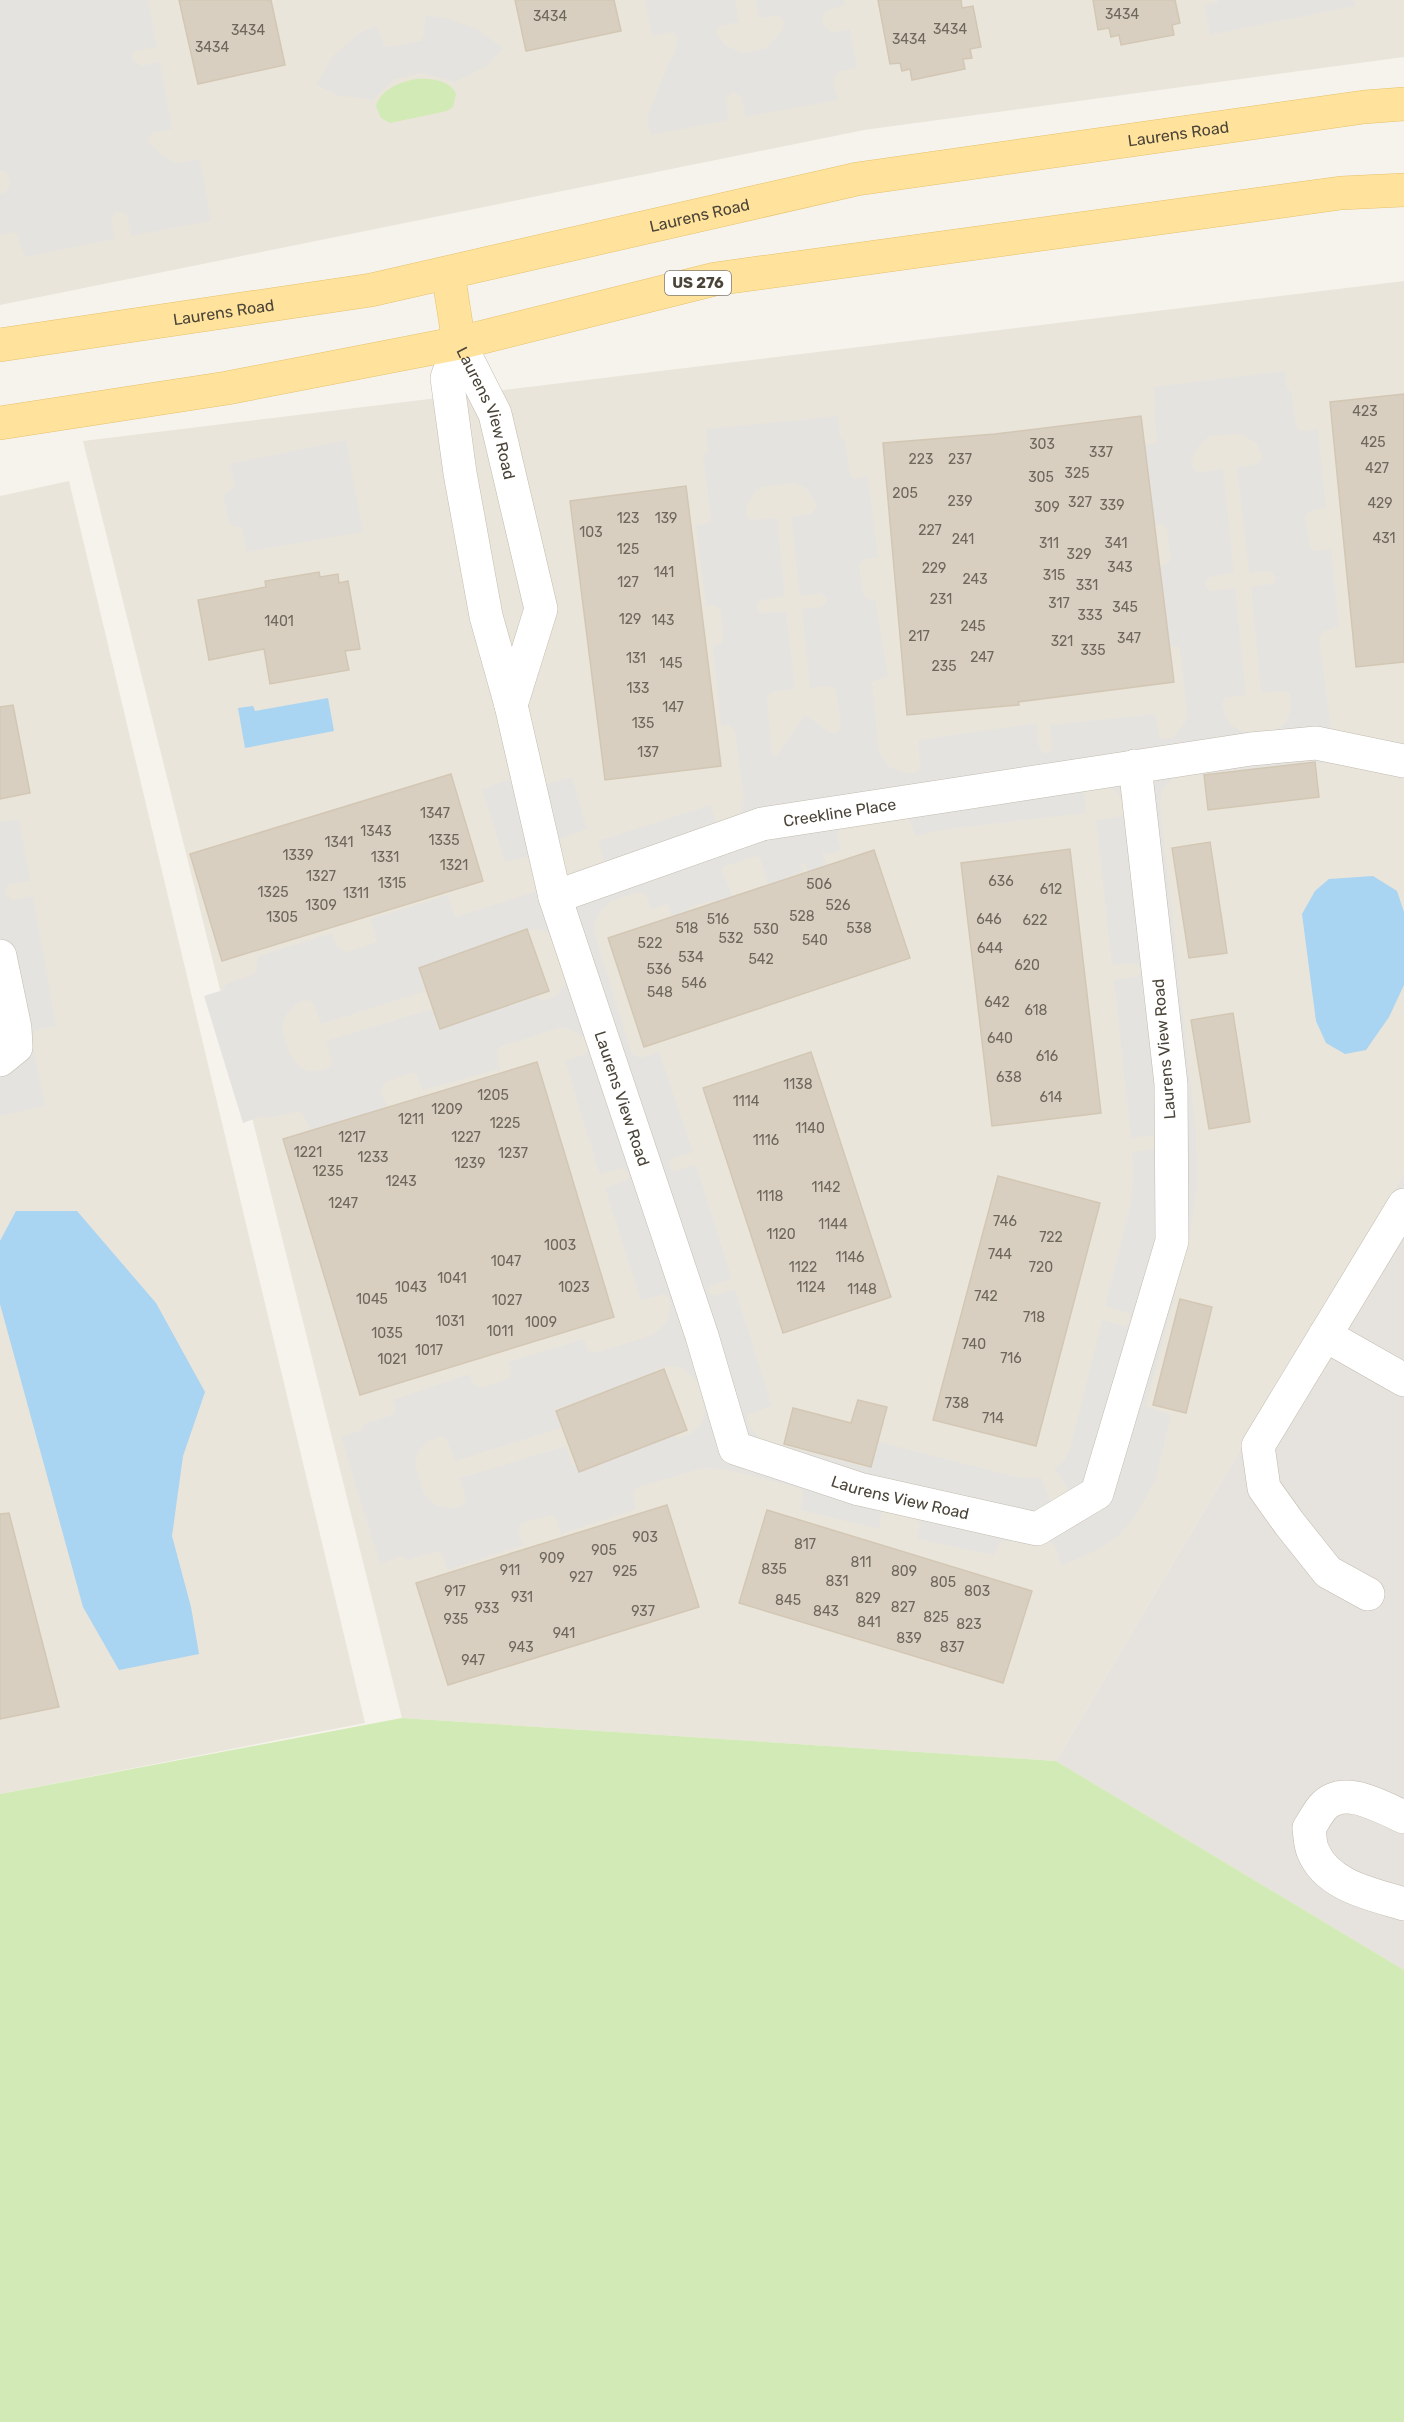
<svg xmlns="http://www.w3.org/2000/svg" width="1404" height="2422" font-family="Rubik,sans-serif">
	<rect width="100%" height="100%" fill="#f6f3ec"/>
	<!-- residential -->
	<g fill="#eae5da">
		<path d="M0,0H1404V57L864,130L0,305Z"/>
		<path d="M1404,281V1173L1056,1761L402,1718L83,441Z"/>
		<path d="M69,481L365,1723L0,1794V496Z"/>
	</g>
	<!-- industrial -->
	<path fill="#e6e2dd" d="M1404,1173V1970L1056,1761Z"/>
	<!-- green -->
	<g fill="#d2eab5">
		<path d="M416,79C430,78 450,80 456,94L453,107L447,111L390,123L381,118L376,106C381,89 400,82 416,79Z"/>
		<path d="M402,1718L1056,1761L1404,1970V2422H0V1794Z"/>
	</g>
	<!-- parking -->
	<g fill="#e5e3e0" fill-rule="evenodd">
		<path d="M0,0H148L157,47L135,51L132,54V60L141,66L160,62L172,129L153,133L149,136L148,141L160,154L176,163L200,159L211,221L131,236L127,215L117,211L111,219L115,239L25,257L17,234L13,232L0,235V194L6,192L10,184L7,172L0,170Z"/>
		<path d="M645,0H735L739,22L720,26L716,32L724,44L742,53L766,48L782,31L784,23L782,18L777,15L759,19L756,0H844L845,5L826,11L822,17L823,24L832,33L850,29L857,68L841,71L834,76L833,80L838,100L746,117L741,96L732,92L726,99L729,120L651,135L647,117L669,62L674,54L678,38L672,32L652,36Z"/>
		<path d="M1218,0H1354L1355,6L1210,35L1204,5L1218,2Z"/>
		<path d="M425,16L442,17L475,28L503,48L488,65L454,82L422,73L395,79L372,100L336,95L316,84L334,55L360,33L376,26L384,45L388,47L421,41L424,36Z"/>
		<path d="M1285,371L1287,388L1291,392L1296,426L1301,431L1318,429L1326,508L1310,511L1305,517L1310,547L1315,551L1331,549L1339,627L1324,631L1319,638L1336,763L1301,764L1199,776V772L1173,777L1162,791L1160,805L1196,1132L1197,1185L1190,1237L1146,1406L1171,1415L1156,1479L1135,1517L1120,1534L1102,1548L1061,1566L1055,1546L1050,1542L1025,1543L1003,1541L1000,1542L994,1555L917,1539L920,1525L916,1518L884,1511L881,1514L879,1529L800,1510L803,1494L799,1488L729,1470L703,1468L636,1488L633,1493L636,1509L561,1534L557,1520L552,1515L522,1523L518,1532L523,1545L447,1570L442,1554L438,1551L408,1560L401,1556L380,1564L341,1437L362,1430L364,1424L393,1415L396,1409L393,1400L469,1374L473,1384L481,1388L509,1378L511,1372L508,1362L584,1339L588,1351L595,1353L653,1335L667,1322L671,1304L668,1297L664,1294L641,1301L605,1188L625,1181L629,1177V1173L622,1168L600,1175L565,1061L585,1054L589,1050L588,1040L584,1037L570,1029L559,1028L500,1047L497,1050L499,1069L423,1090L416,1074L412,1073L385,1082L381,1090L388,1111L311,1133L303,1114L299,1111L269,1118L262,1116L243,1123L204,996L223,990L226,984L255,974L258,956L332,933L337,946L346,952L377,942L371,919L448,895L455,917L601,871L605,864L598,841L711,805L717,826L740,817L744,799L735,731L728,725L721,727L713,646L723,642L721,611L714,605L706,607L696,526L710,522L711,518L703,456L708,452L706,429L838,416L840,437L845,441L850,476L855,479L868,476L878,557L864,559L859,566L864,597L869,600L875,599L888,676L872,682L879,752L889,767L906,773L916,772L920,768L918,740L1037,723L1039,748L1045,754L1050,752L1052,748L1050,725L1155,714L1160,739L1173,738L1185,723L1187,713L1180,650L1177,646L1163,647L1152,566L1165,565L1171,560L1167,529L1162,524L1148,527L1136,448L1155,443L1157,441L1154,413L1156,409L1154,387ZM1241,434L1256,443L1263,457L1258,464L1237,467L1249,573L1270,571L1276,577L1275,582L1271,584L1251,587L1261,693L1287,691L1290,695L1291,709L1286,722L1280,727L1273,731L1250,733L1239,730L1231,725L1226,717L1222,704L1225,698L1246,695L1235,588L1210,591L1205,584L1209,577L1234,573L1223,469L1200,472L1194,469L1192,464L1194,453L1204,440L1212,436ZM795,483L807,489L817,506L812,514L791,516L800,596L821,593L827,600L822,607L802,609L810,688L830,686L836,689L841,727L837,732L831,733L805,715L776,756L772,755L767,697L772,692L795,689L786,611L761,613L756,607L760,600L785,596L777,518L751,520L746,515L747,506L755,491L762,487ZM1086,787H1109L1116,791L1123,801L1125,813L1123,816L1096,820L1112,965L1137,964L1142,970L1138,976L1114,980L1131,1138L1155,1135L1156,1149L1132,1152L1133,1177L1131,1202L1105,1306L1129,1313L1132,1321L1125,1326L1102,1320L1070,1449L1064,1461L1054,1469L1070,1491L1051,1503L1041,1477L1021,1478L875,1441L864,1467L761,1439L748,1424L747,1415L772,1406L735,1289L714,1296L708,1292L710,1286L732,1279L696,1165L673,1171L668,1166L671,1159L693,1152L659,1052L640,1058L632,1054L595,935L594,924L600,911L611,901L639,892L646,895L651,909L668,904L672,917L691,912L689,907L710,901L712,906L734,899L722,871L723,867L755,856L760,858L769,888L787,882L786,877L803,872L801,864L805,863L809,875L827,869L822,849L825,855L841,850L837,836L839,830L900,810L908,813L915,836L948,829L1086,813L1084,792ZM533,929L546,931L554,935L569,979L557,995L543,1001L537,997L438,1028L432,1009L326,1041L332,1063L328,1068L318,1071H308L299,1066L290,1055L283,1034V1020L288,1012L298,1003L306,1000L313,1002L321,1024L426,991L420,971L519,940V934ZM668,1366L683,1368L698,1382L705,1411L701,1425L690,1434L679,1438L672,1435L573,1466L566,1446L460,1478L466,1500L464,1504L456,1508L437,1506L424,1494L415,1463L419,1450L429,1441L440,1437L446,1438L455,1461L561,1428L555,1409L654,1378L658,1369Z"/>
		<path d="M346,440L363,532L247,552L242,528L230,525L223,496L235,486L230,464Z"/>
		<path d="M572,777L587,829L532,849V856L505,862L482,789L510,779L514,793Z"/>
		<path d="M19,819L30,881L8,885L5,893L12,900L33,896L56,1026L36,1030L31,1037L45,1106L0,1116V822Z"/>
	</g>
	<!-- water -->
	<g fill="#a9d4f2">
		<path d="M328,698L334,731L245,748L238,708L253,706L255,711Z"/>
		<path d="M1373,876L1397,891L1404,912V985L1389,1017L1366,1050L1345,1054L1326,1043L1316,1021L1302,914L1315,891L1329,879Z"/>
		<path d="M16,1211H77L156,1303L205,1392L183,1456L172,1536L191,1607L199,1654L119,1670L83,1607L0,1304V1241Z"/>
	</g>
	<!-- building -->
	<g fill="#d8cfc1" stroke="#d3c7b4" stroke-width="1.5">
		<path d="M179,0H271L285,65L198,84Z"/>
		<path d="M515,0H614L621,31L526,51Z"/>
		<path d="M878,0H961L962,8L973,6L981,47L970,49L972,58L963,59L965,69L912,80L910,69L902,71L900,63L890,64Z"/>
		<path d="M1093,0H1175L1180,23L1172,25L1174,35L1121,45L1119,35L1111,37L1109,28L1098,30Z"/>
		<path d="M1404,394V662L1356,667L1330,402Z"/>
		<path d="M1141,416L1174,682L1018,702L1019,705L907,715L883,443L995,434Z"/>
		<path d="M686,486L721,766L605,780L570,501Z"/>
		<path d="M319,572L320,577L338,574L339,583L348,581L360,649L345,651L349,670L270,684L264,649L209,660L198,600L266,587L265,581Z"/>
		<path d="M13,705L30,793L0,799V707Z"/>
		<path d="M1315,762L1319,797L1208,810L1204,775Z"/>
		<path d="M451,774L483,881L222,961L190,854Z"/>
		<path d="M1210,842L1227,953L1189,958L1172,848Z"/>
		<path d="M1070,849L1101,1113L992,1126L961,863Z"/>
		<path d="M874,850L910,958L644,1047L608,938Z"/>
		<path d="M527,929L549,991L440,1029L419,968Z"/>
		<path d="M1233,1013L1250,1122L1209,1129L1191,1020Z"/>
		<path d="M811,1052L891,1297L783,1333L703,1088Z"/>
		<path d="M537,1062L614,1317L360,1395L283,1139Z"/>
		<path d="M998,1176L1100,1203L1036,1446L933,1420Z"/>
		<path d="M1180,1299L1212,1307L1186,1413L1153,1405Z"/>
		<path d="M664,1369L687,1430L579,1472L556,1411Z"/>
		<path d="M858,1400L887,1407L871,1467L784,1444L793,1408L851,1423Z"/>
		<path d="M667,1505L699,1607L448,1685L416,1583Z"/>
		<path d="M767,1510L1032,1591L1003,1683L739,1603Z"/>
		<path d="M9,1513L59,1707L0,1719V1514Z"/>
	</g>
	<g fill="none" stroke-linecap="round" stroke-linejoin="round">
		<!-- minor casing -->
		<g stroke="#c2bbae" stroke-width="34">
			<g id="minor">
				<path id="s1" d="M459,343L447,378L460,473L486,616L511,705L555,897L702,1336L735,1448L859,1489L1037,1529L1097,1493L1172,1241L1171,1084L1135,766"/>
				<path id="s2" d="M459,343L495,414L541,609L511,705"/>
				<path id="s3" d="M555,897L762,824L1251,749L1316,743L1404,761"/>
				<path d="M0,956L15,1028L16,1047L0,1060"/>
				<path d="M1325,1335L1404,1380"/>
				<path d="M1368,1594L1328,1572L1289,1523L1264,1488L1258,1446L1404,1205"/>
				<path d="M1404,1817C1381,1807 1343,1783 1322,1808C1317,1814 1313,1822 1309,1828C1310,1835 1310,1845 1313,1851C1327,1886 1372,1894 1404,1904"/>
			</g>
		</g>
		<!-- major casing -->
		<g stroke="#e6c16a" stroke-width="34">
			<g id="major">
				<path d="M448,273L459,343"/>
				<path id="s4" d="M0,345L371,290L857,179L1364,107L1404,104"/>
				<path d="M0,423L227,388L459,343L715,279L1341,193L1404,190"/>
			</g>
		</g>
		<!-- minor -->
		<use href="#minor" stroke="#fff" stroke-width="33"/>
		<!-- major -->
		<use href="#major" stroke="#ffe39c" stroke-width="33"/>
	</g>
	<g text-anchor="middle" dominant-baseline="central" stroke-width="5" stroke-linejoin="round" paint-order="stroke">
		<!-- number labels -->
		<g font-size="14" fill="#6e675b">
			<text x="1122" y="14">3434</text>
			<text x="550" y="16">3434</text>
			<text x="950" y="29">3434</text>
			<text x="248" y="30">3434</text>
			<text x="909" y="39">3434</text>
			<text x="212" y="47">3434</text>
			<text x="1365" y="411">423</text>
			<text x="1373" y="442">425</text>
			<text x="1042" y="444">303</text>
			<text x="1101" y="452">337</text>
			<text x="921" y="459">223</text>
			<text x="960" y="459">237</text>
			<text x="1377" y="468">427</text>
			<text x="1077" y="473">325</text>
			<text x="1041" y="477">305</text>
			<text x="905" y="493">205</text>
			<text x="960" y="501">239</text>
			<text x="1080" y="502">327</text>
			<text x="1380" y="503">429</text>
			<text x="1112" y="505">339</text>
			<text x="1047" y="507">309</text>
			<text x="628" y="518">123</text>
			<text x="666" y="518">139</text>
			<text x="930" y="530">227</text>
			<text x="591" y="532">103</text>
			<text x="1384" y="538">431</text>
			<text x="963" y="539">241</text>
			<text x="1049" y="543">311</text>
			<text x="1116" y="543">341</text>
			<text x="628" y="549">125</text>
			<text x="1079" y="554">329</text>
			<text x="1120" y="567">343</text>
			<text x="934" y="568">229</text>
			<text x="664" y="572">141</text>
			<text x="1054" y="575">315</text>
			<text x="975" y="579">243</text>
			<text x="628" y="582">127</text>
			<text x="1087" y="585">331</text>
			<text x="941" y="599">231</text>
			<text x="1059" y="603">317</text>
			<text x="1125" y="607">345</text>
			<text x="1090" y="615">333</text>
			<text x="630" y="619">129</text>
			<text x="663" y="620">143</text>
			<text x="279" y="621">1401</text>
			<text x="973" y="626">245</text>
			<text x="919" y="636">217</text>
			<text x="1129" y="638">347</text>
			<text x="1062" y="641">321</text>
			<text x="1093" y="650">335</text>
			<text x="982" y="657">247</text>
			<text x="636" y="658">131</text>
			<text x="671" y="663">145</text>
			<text x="944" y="666">235</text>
			<text x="638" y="688">133</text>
			<text x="673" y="707">147</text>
			<text x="643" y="723">135</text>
			<text x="648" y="752">137</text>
			<text x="435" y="813">1347</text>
			<text x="376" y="831">1343</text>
			<text x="444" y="840">1335</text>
			<text x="339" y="842">1341</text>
			<text x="298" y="855">1339</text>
			<text x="385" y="857">1331</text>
			<text x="454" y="865">1321</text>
			<text x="321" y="876">1327</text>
			<text x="1001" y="881">636</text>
			<text x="392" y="883">1315</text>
			<text x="819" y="884">506</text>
			<text x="1051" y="889">612</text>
			<text x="273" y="892">1325</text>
			<text x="356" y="893">1311</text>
			<text x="321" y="905">1309</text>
			<text x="838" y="905">526</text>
			<text x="802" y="916">528</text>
			<text x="282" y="917">1305</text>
			<text x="718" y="919">516</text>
			<text x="989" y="919">646</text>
			<text x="1035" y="920">622</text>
			<text x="687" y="928">518</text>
			<text x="859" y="928">538</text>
			<text x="766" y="929">530</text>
			<text x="731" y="938">532</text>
			<text x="815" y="940">540</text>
			<text x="650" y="943">522</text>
			<text x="990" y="948">644</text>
			<text x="691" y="957">534</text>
			<text x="761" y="959">542</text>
			<text x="1027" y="965">620</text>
			<text x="659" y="969">536</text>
			<text x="694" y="983">546</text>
			<text x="660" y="992">548</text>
			<text x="997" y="1002">642</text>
			<text x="1036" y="1010">618</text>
			<text x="1000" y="1038">640</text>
			<text x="1047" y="1056">616</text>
			<text x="1009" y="1077">638</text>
			<text x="798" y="1084">1138</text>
			<text x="493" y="1095">1205</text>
			<text x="1051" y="1097">614</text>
			<text x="746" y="1101">1114</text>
			<text x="447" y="1109">1209</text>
			<text x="411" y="1119">1211</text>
			<text x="505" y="1123">1225</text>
			<text x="810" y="1128">1140</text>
			<text x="352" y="1137">1217</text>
			<text x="466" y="1137">1227</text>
			<text x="766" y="1140">1116</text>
			<text x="308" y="1152">1221</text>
			<text x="513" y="1153">1237</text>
			<text x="373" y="1157">1233</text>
			<text x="470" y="1163">1239</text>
			<text x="328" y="1171">1235</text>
			<text x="401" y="1181">1243</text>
			<text x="826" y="1187">1142</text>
			<text x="770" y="1196">1118</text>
			<text x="343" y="1203">1247</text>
			<text x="1005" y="1221">746</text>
			<text x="833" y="1224">1144</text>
			<text x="781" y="1234">1120</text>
			<text x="1051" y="1237">722</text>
			<text x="560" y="1245">1003</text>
			<text x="1000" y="1254">744</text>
			<text x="850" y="1257">1146</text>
			<text x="506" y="1261">1047</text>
			<text x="803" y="1267">1122</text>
			<text x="1041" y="1267">720</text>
			<text x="452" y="1278">1041</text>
			<text x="411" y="1287">1043</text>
			<text x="574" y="1287">1023</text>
			<text x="811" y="1287">1124</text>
			<text x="862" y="1289">1148</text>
			<text x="986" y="1296">742</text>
			<text x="372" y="1299">1045</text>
			<text x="507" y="1300">1027</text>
			<text x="1034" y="1317">718</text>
			<text x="450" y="1321">1031</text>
			<text x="541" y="1322">1009</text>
			<text x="500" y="1331">1011</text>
			<text x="387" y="1333">1035</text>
			<text x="974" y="1344">740</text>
			<text x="429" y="1350">1017</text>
			<text x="1011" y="1358">716</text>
			<text x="392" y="1359">1021</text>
			<text x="957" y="1403">738</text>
			<text x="993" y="1418">714</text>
			<text x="645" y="1537">903</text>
			<text x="805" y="1544">817</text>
			<text x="604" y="1550">905</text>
			<text x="552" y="1558">909</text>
			<text x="861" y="1562">811</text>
			<text x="774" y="1569">835</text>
			<text x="510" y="1570">911</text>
			<text x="625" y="1571">925</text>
			<text x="904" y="1571">809</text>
			<text x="581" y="1577">927</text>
			<text x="837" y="1581">831</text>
			<text x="943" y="1582">805</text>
			<text x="455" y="1591">917</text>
			<text x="977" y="1591">803</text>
			<text x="522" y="1597">931</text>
			<text x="868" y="1598">829</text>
			<text x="788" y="1600">845</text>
			<text x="903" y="1607">827</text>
			<text x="487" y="1608">933</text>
			<text x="643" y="1611">937</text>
			<text x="826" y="1611">843</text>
			<text x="936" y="1617">825</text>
			<text x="456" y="1619">935</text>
			<text x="869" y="1622">841</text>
			<text x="969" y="1624">823</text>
			<text x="564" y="1633">941</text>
			<text x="909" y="1638">839</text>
			<text x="521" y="1647">943</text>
			<text x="952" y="1647">837</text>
			<text x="473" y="1660">947</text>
		</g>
		<!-- shield labels -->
		<rect fill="#fff" stroke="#817c74" stroke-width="1.5" x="665" y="271" width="66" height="24" rx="4.5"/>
		<g font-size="15" font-weight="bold" fill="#4b4439">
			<text x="698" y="283">US 276</text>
		</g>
		<!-- street labels -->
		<g font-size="16" fill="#4b4439" stroke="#fff">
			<text stroke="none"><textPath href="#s4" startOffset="1198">Laurens Road</textPath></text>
			<text stroke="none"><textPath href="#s4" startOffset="712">Laurens Road</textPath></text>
			<text stroke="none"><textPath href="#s4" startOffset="226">Laurens Road</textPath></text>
			<text stroke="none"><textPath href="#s2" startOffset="76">Laurens View Road</textPath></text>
			<text stroke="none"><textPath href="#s3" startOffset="298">Creekline Place</textPath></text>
			<text transform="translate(1164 1049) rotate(-95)">Laurens View Road</text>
			<text stroke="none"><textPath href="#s1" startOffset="780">Laurens View Road</textPath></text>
			<text stroke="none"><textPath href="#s1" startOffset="1320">Laurens View Road</textPath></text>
		</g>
	</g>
</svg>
